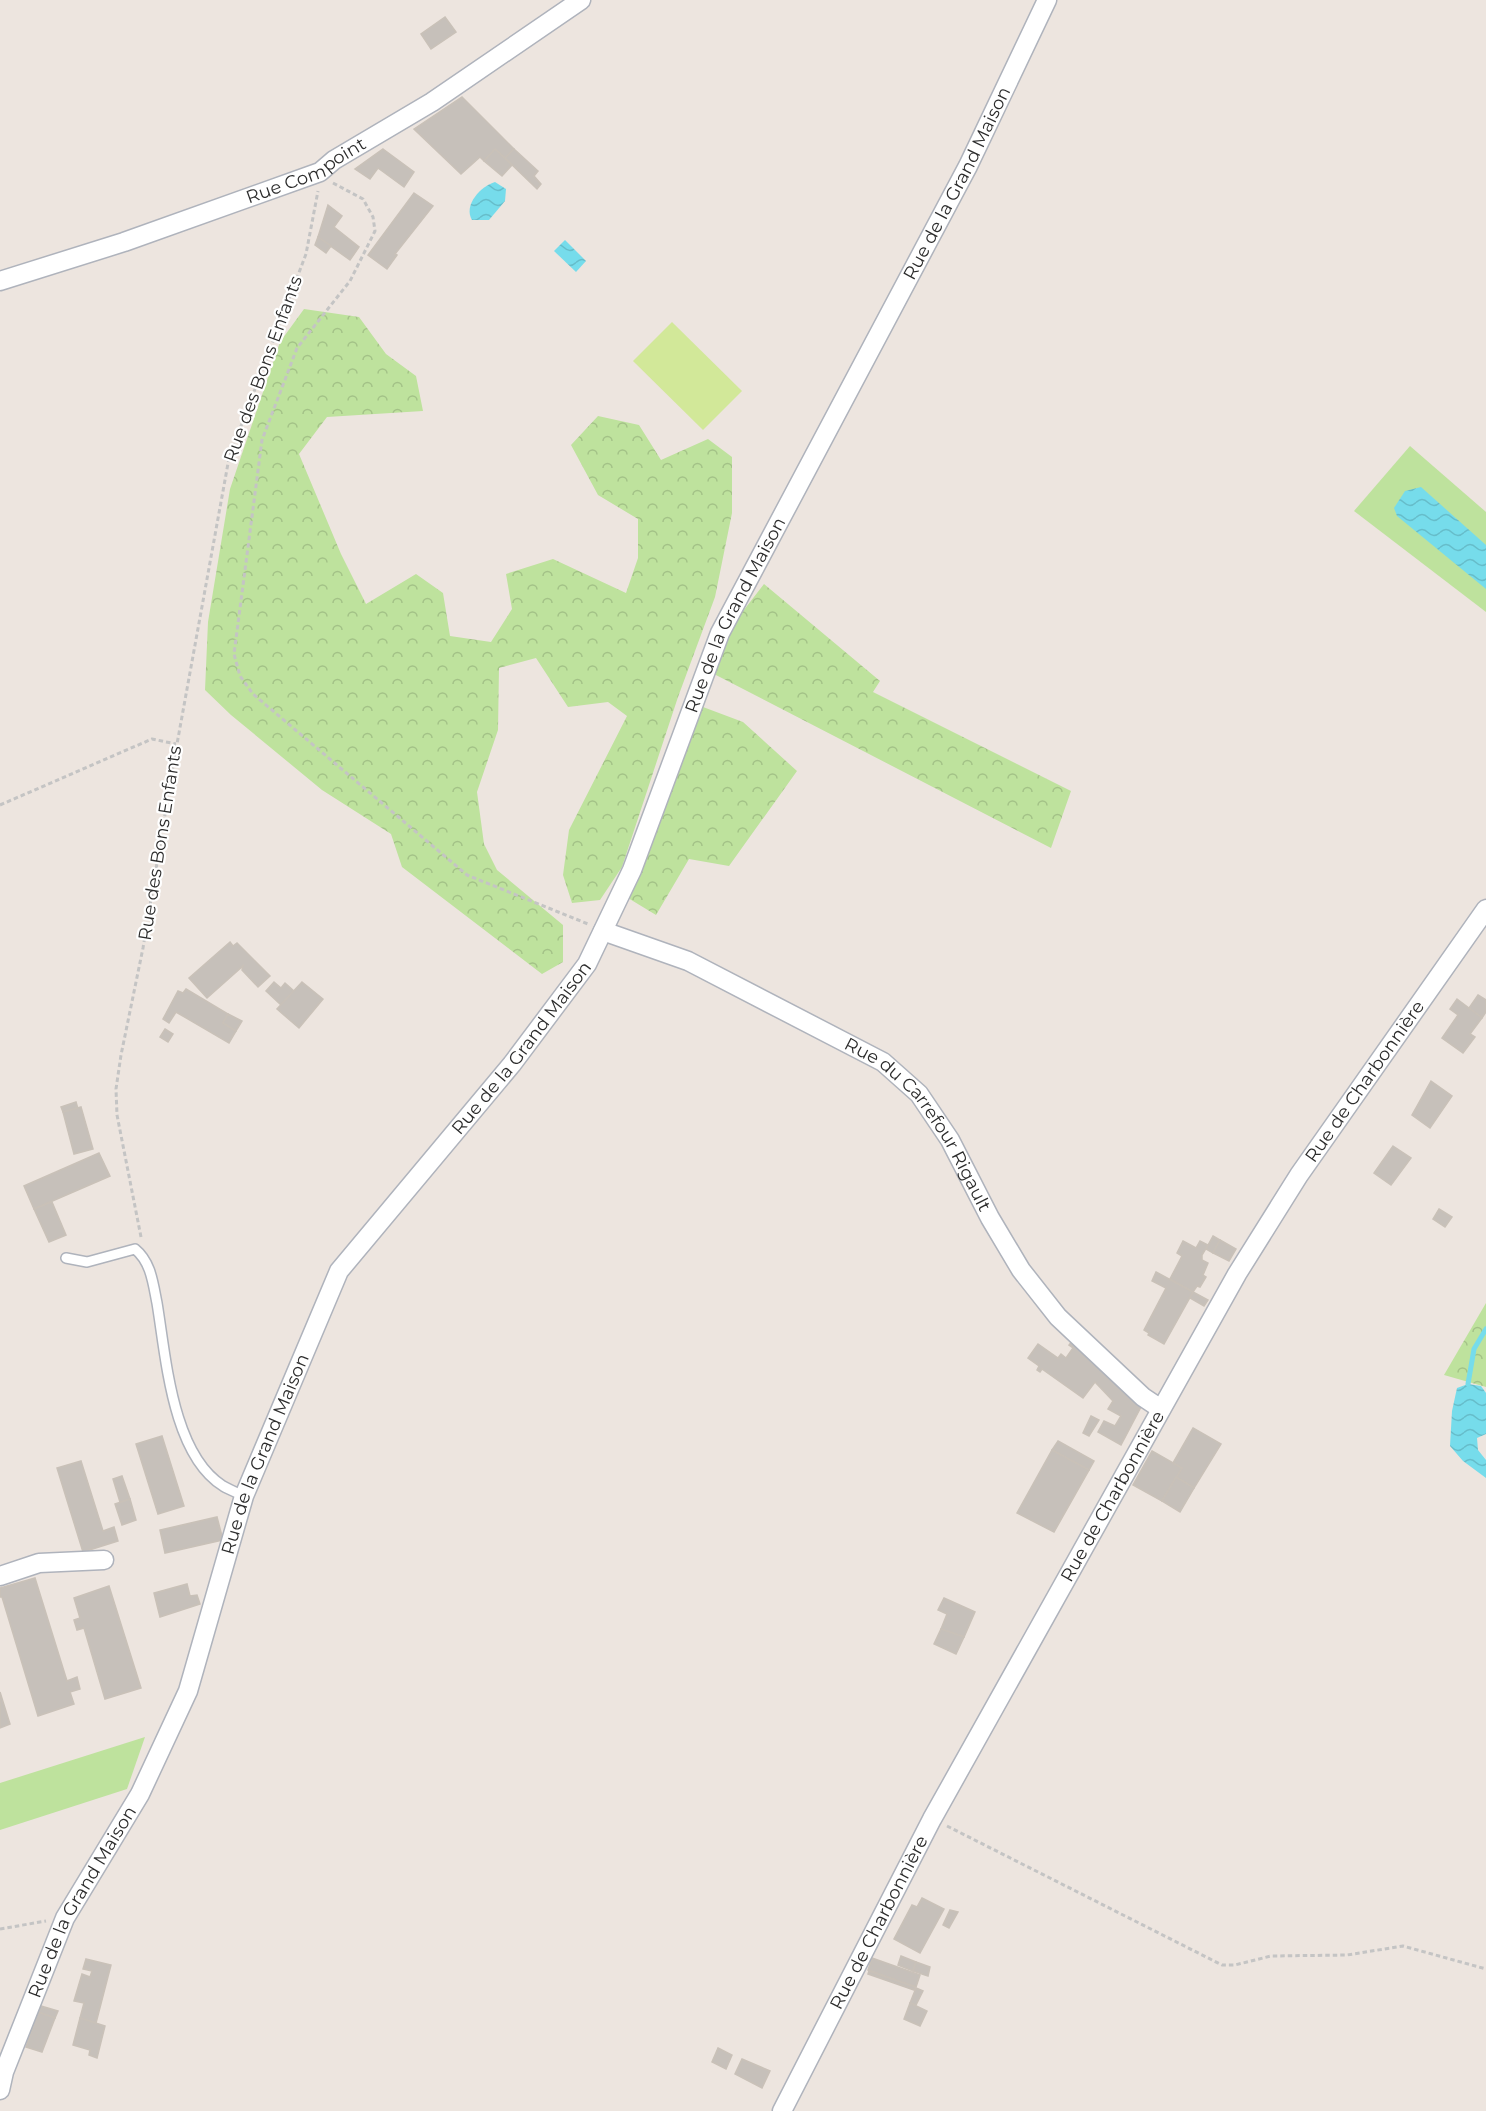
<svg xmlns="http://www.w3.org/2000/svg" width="1486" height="2111" font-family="Montserrat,sans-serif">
	<defs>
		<pattern id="forest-crowns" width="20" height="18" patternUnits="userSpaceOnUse" patternTransform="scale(1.5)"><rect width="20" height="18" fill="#bee29d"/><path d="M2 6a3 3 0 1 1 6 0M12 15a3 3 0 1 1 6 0" fill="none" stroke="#a3c287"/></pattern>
		<pattern id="water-waves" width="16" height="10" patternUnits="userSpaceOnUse" patternTransform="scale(1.5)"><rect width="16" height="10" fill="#76dceb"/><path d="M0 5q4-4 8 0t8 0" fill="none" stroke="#66bdca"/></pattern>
	</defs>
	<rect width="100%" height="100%" fill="#ede5df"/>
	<!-- grass -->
	<g fill="#bee29d">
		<path d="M1410,446L1486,512V612L1354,511Z"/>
		<path d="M145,1737L127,1789L0,1830V1783Z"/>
	</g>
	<!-- forest -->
	<g fill="url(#forest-crowns)">
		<path d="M304,309L359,317L386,354L416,376L423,411L327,417L299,454L341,554L366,604L416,574L443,593L450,636L491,642L512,609L506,574L553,559L626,593L638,558V519L598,495L571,445L598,416L639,425L661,460L708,439L732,457V513L715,597L678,697L622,867L600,900L572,903L563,875L569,830L627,716L608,702L568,707L536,658L499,668L498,730L477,792L484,844L497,870L563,925V962L542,974L402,867L391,834L322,790L231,715L205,690L208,622L230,489L280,342Z"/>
		<path d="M764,584L880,681L873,692L1071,791L1051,848L714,674L733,624Z"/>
		<path d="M703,707L743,722L797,771L729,866L689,859L656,915L628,898Z"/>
		<path d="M1486,1303V1387L1444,1375Z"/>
	</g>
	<!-- pitch -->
	<path fill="#d2e899" d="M672,322L742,391L703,430L633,361Z"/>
	<!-- water -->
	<g fill="url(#water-waves)">
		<path d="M495,182L506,189L505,201L489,220H472C463,205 481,186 495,182Z"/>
		<path d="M565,240L586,261L576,272L554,251Z"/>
		<path d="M1421,487L1486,545V589L1397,516L1394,508L1405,491Z"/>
		<path d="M1468,1384L1481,1386L1486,1393V1434L1477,1438L1478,1450L1486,1460V1478L1463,1461L1450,1446L1452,1411L1457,1388Z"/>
	</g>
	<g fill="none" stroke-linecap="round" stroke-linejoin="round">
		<!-- stream -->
		<path stroke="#76dceb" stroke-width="5" d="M1468,1384L1474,1349L1486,1329"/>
	</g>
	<!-- building -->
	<g fill="#c6c0ba" stroke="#c9c1b8" stroke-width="1.5">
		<path d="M445,17L456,32L431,49L421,34Z"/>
		<path d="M462,97L514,149L505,158L495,149L484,161L480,157L461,174L414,129Z"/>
		<path d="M383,149L414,172L404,187L378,168L370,179L355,169Z"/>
		<path d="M495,149L512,165L502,176L484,161Z"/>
		<path d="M514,149L538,171L534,176L541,184L537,189L505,158Z"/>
		<path d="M414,193L433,206L395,254L397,255L387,269L368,255Z"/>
		<path d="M328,205L342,216L334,227L359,247L350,260L318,237Z"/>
		<path d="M318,237L331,246L326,253L315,245Z"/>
		<path d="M230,942L233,946L237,943L270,976L258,987L242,970L243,966L207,998L189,978Z"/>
		<path d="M274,982L281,988L285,983L294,991L281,1005L266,991Z"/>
		<path d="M302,982L323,999L299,1028L277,1009Z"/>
		<path d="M186,989L228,1014L223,1023L236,1031L229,1043L176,1012L169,1023L163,1019L178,991L183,993Z"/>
		<path d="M1478,995L1486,1000V1012L1482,1018L1469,1008Z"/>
		<path d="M1457,999L1482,1018L1470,1034L1475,1037L1463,1053L1442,1038L1458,1015L1450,1009Z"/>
		<path d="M228,1014L242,1021L236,1031L223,1023Z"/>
		<path d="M165,1029L173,1034L168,1042L160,1037Z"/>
		<path d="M1431,1081L1452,1096L1430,1128L1412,1115Z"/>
		<path d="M76,1102L78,1109L63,1112L61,1107Z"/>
		<path d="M81,1107L93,1149L74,1154L63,1112Z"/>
		<path d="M1393,1146L1411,1158L1391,1185L1374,1173Z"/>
		<path d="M99,1153L110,1176L34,1209L24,1186Z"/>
		<path d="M52,1202L66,1235L49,1242L34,1209Z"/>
		<path d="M1439,1209L1452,1217L1445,1227L1433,1219Z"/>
		<path d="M1213,1236L1220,1240L1213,1253L1206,1249Z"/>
		<path d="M1220,1240L1236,1249L1229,1261L1213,1253Z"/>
		<path d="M1183,1241L1196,1248L1200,1241L1208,1245L1202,1255V1260L1208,1263L1203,1275L1206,1277L1200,1287L1197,1286L1193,1292L1170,1279L1182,1256L1177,1253Z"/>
		<path d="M1156,1272L1193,1292L1164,1344L1148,1335L1149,1333L1144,1330L1166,1288L1152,1281Z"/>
		<path d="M1193,1292L1208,1300L1204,1306L1190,1298Z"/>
		<path d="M1073,1340L1141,1407L1121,1445L1098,1432L1104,1421L1115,1426L1121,1416L1108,1409L1113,1401L1095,1382L1083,1398L1042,1369L1040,1372L1037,1370L1039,1366L1028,1358L1038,1344L1058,1358L1061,1354L1066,1358L1073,1348L1069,1345Z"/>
		<path d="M1091,1416L1099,1420L1089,1436L1083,1433Z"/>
		<path d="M1193,1428L1221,1444L1194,1488L1176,1477L1182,1468L1173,1463Z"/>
		<path d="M162,1436L184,1506L158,1514L136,1444Z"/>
		<path d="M1058,1441L1094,1461L1089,1470L1052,1450Z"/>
		<path d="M1052,1450L1089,1470L1054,1532L1017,1513Z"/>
		<path d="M1152,1451L1182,1468L1162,1501L1133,1485Z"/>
		<path d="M81,1461L103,1531L114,1527L118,1541L83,1552L57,1468Z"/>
		<path d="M122,1476L130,1499L120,1502L113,1479Z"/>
		<path d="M1176,1477L1194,1488L1180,1512L1162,1501Z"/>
		<path d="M130,1499L136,1520L122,1525L115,1504Z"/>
		<path d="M217,1517L223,1540L165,1553L160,1530Z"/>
		<path d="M35,1578L67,1681L77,1677L80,1689L70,1692L74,1704L38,1716L2,1597H0V1588Z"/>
		<path d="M187,1584L190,1596L197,1595L200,1604L160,1617L154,1593Z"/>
		<path d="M109,1586L141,1688L105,1699L84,1628L77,1630L74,1620L80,1618L74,1598Z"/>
		<path d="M944,1598L975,1612L964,1637L941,1629L947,1614L938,1610Z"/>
		<path d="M941,1629L964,1637L956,1654L934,1644Z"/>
		<path d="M0,1692L10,1724L0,1728Z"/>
		<path d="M922,1898L944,1909L920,1953L894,1939L912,1905L917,1907Z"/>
		<path d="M950,1910L958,1912L949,1928L943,1925Z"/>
		<path d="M901,1956L916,1962L913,1971L898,1965Z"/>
		<path d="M872,1958L920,1975L916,1987L868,1970Z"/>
		<path d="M86,1959L111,1965L96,2023L80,2018L84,2003L74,2001L82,1974L90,1977L92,1971L83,1969Z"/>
		<path d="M916,1962L930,1967L928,1976L913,1971Z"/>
		<path d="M869,1971L915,1987L914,1990L868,1974Z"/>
		<path d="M916,1988L923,1991L916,2005L910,2003Z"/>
		<path d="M910,2003L927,2011L920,2026L904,2019Z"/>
		<path d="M41,2006L58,2011L55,2018L38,2012Z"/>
		<path d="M38,2012L55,2018L42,2052L26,2047Z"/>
		<path d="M80,2018L105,2026L97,2058L89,2055L90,2050L73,2045Z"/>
		<path d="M718,2048L732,2055L726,2069L712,2062Z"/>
		<path d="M742,2059L770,2071L762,2088L735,2074Z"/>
	</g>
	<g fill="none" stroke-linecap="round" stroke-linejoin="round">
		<!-- lane casing -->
		<g stroke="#afb3bc" stroke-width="12">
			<path id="lane" d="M66,1258L87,1262L135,1249C151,1262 153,1283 157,1303C166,1357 172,1454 223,1486C230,1490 238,1493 244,1496"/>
		</g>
		<!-- street casing -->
		<g stroke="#afb3bc" stroke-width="21">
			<g id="street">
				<path id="s1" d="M0,281L124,242L320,172L334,160L432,102L581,0"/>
				<path id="s2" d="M603,931L688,961L883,1062L919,1094L950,1140L990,1218L1021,1270L1058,1317L1143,1397L1161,1409"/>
				<path d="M0,1576L39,1563L104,1560"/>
				<path id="s3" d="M0,2090L4,2072L65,1918L140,1794L188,1691L244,1496L339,1271L512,1064L587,964L632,870L720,633L968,166L1047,0"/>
				<path id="s4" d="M782,2111L932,1819L1237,1274L1299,1175L1486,909"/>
			</g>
		</g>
		<!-- path -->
		<g stroke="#c4c4c4" stroke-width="3" stroke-dasharray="4.5 3" stroke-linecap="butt">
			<path d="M333,183L363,199L373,217L375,231L350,281L297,348L262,440L234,654L240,676L253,694L467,875L588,924"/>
			<path d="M0,805L152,739L176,744"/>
			<path d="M141,1237L117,1115L116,1089L121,1055L143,948L173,766L229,458L306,254L318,191"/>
			<path d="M947,1826L1222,1965H1235L1271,1956L1347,1955L1403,1946L1486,1969"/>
			<path d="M0,1929L46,1921"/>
		</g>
		<!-- lane -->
		<use href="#lane" stroke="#fff" stroke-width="9"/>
		<!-- street -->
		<use href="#street" stroke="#fff" stroke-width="18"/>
	</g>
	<g text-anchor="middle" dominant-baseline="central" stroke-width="4.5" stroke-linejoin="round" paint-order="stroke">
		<!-- street labels -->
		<g font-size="18" fill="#2c2c2c" stroke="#fff">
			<text stroke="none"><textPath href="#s1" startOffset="326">Rue Compoint</textPath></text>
			<text stroke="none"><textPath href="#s3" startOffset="2150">Rue de la Grand Maison</textPath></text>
			<text transform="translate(263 369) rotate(-70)">Rue des Bons Enfants</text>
			<text stroke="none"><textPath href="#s3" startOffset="1664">Rue de la Grand Maison</textPath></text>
			<text transform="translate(160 843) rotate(-81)">Rue des Bons Enfants</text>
			<text stroke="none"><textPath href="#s3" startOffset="1178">Rue de la Grand Maison</textPath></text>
			<text stroke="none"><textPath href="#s4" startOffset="1184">Rue de Charbonnière</textPath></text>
			<text stroke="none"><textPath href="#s2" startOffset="380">Rue du Carrefour Rigault</textPath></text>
			<text stroke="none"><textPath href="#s3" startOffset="692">Rue de la Grand Maison</textPath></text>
			<text stroke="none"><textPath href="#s4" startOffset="698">Rue de Charbonnière</textPath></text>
			<text stroke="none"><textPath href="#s3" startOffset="206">Rue de la Grand Maison</textPath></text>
			<text stroke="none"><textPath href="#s4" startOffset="212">Rue de Charbonnière</textPath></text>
		</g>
	</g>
</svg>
